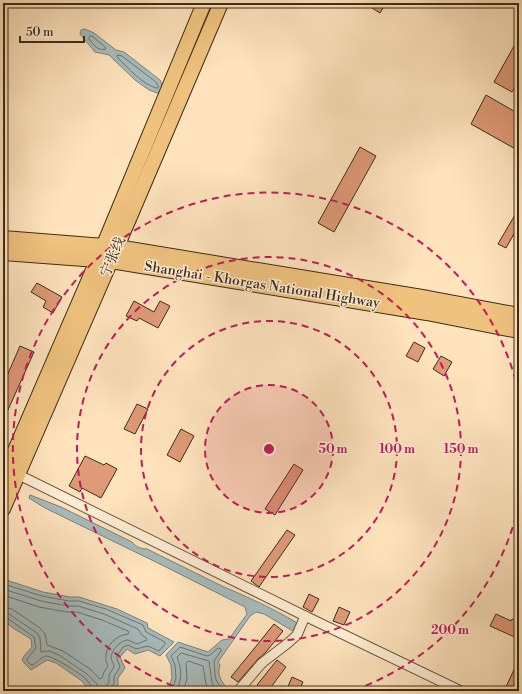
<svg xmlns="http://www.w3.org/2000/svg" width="522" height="694" font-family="'Libre Bodoni','Noto Serif SC',serif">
	<rect width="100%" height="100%" fill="#fee3bd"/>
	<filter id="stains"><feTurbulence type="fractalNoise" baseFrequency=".005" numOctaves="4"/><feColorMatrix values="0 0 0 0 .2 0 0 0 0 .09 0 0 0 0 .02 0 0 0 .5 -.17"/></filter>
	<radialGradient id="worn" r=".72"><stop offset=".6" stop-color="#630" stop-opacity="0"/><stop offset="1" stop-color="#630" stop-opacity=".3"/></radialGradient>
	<!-- water -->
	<g fill="#a6bbbc" stroke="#7c827b">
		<path d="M85,29L94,33L116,50L124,52L160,80L164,89L160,94L149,90L135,80L109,55L95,52L80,34L81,30Z"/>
		<path d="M30,495L61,507L132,542C136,547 141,549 147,549C172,561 197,574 222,586C247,597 273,608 297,623L293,631L264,614L256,612L250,616L218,662L220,665C216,676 223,683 229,691H167L172,678L171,665L166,655L178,642L208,652L222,640L229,639L247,614L245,607L164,566L45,508L29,498Z"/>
		<path d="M3,579L43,592L70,597H79L117,609L147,623L148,628L174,642L160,656L148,650L135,654L127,649L120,657L125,668L118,678V685L113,691H91L85,685L82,681L56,663L47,660L31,670L25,664L22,660L24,656L32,647L31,639L13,628L3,620Z"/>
	</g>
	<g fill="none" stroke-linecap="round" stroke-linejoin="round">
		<!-- shore -->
		<g stroke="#72746a" stroke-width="1">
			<path d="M90,36H92L105,47L106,49C97,51 94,45 89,39Z"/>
			<path d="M118,55L122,56L156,82L158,86V88H156C141,83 129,69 118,58L117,57Z"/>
			<path d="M3,584L42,596L69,601H79L106,609L143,625L146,632L165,642V644L159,651L148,646L136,649L128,645L123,647L117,656V659L120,667L114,677V684L110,688V691"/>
			<path d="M3,589L41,601L68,606H78L104,614L138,629L142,635L146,638L147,640L137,644C134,643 131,641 128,640C120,640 111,651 111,658C112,661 114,664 114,667L109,675V682L106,686L105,691"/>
			<path d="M3,595L39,607L67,612H77L102,620L128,631L129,633L128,634C117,635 106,645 106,656C105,660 107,663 108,666L104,672L102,678L100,679L90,669L63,651L47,645L45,634L40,628L12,609L3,607"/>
			<path d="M3,613L9,614L37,633L40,638L41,652L49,651L59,655L87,674L97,684L99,691"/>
			<path d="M3,618H7L34,637L36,648L27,659C27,662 30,665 33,665C37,662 42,657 46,656C51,655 81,674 85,678C88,682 93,686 94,691"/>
			<path d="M172,691L176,678L175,665L171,656L180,647L207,656L210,655L218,648L221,649V651L214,661C215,668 214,676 217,682C219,685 222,688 224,691"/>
			<path d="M177,691C182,678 182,670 177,657L181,653L209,661L212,683L217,691"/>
			<path d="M183,691L187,679L186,663L188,661L203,666L206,684L210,691"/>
		</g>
	</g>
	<!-- building -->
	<g fill="#df9a77" stroke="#3d2c19">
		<path d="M364,3H386L380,13Z"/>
		<path d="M519,37V80L512,92L494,82Z"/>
		<path d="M486,95L519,114V151L471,124Z"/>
		<path d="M360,147L376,156L334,232L318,223Z"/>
		<path d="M519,208V225L506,248L498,244Z"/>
		<path d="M37,283L62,297L53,313L43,307L46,301L31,292Z"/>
		<path d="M134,301L154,312L160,301L170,306L158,328L139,318L137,321L126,316Z"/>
		<path d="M414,342L425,348L418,362L406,356Z"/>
		<path d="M20,346L34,352L3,421V385Z"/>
		<path d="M441,356L452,362L444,376L433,369Z"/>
		<path d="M137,404L148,409L135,434L124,429Z"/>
		<path d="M181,429L194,436L180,462L167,455Z"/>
		<path d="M85,456L104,465L106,463L117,469L101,498L82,488L80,492L69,486Z"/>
		<path d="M294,464L303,470L275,515L265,509Z"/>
		<path d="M287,530L295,535L259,587L251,581Z"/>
		<path d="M309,594L319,599L312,612L303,607Z"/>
		<path d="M339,607L350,612L344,625L333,621Z"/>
		<path d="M496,614L511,621L512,619L519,622V639L490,626Z"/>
		<path d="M274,624L283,631L266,652L258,659L238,682L231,677Z"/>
		<path d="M519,659V691H504Z"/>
		<path d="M277,660L286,667L268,691H254L258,686L257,685Z"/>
		<path d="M292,677L303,682L299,691H286Z"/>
	</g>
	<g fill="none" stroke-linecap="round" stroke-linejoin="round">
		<!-- street casing -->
		<g stroke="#6d5a42" stroke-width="11">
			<g id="street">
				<path d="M13,472L305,616L461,691"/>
				<path d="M238,691L262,663L288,643L297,635L305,616"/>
			</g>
		</g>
		<!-- primary casing -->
		<g stroke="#3d2c19" stroke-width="16">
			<g id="primary">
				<path d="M3,478L103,247L204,3"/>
				<path d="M3,509L129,219L221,3"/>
			</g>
		</g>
		<!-- highway casing -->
		<g stroke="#3d2c19" stroke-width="18">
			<g id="highway">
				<path d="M3,239L117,248L428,299L519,316"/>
				<path d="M3,252L111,260L427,312L519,330"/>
			</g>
		</g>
		<!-- street -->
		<use href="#street" stroke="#feedd4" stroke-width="9"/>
		<!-- primary -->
		<use href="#primary" stroke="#efc27e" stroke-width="14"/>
		<!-- highway -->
		<use href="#highway" stroke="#efc27e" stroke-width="16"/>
	</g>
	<!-- distance rings -->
	<circle cx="269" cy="449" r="64" fill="#c2185b" fill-opacity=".12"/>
	<g fill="none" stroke="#c2185b" stroke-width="2" stroke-dasharray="7 5">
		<circle cx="269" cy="449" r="64"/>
		<circle cx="269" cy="449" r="128"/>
		<circle cx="269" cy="449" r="192"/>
		<path d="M519 504A256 256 0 0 1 354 690M184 690A256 256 0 1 1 519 394"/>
	</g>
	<g text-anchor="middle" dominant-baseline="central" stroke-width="3" stroke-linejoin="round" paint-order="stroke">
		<!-- street labels -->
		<g font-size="14" fill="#3d2c19" stroke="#feedd4">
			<text transform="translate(113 257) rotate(-67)">宁张线</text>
			<text transform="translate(262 285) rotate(9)">Shanghai - Khorgas National Highway</text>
		</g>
	</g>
	<circle cx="269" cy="449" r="6" fill="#c2185b" stroke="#feedd4" stroke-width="2"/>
	<g font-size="12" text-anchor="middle" font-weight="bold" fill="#c2185b" stroke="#feedd4" stroke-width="3" stroke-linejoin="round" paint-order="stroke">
		<text x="333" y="453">50 m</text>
		<text x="397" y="453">100 m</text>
		<text x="461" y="453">150 m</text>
		<text x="450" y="634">200 m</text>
	</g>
	<!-- margin -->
	<rect width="522" height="694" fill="none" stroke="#fee3bd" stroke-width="16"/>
	<rect x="4" y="4" width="514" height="686" fill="none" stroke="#3d2c19" stroke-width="2"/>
	<rect x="8" y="8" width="506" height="678" fill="none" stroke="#3d2c19"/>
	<!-- scale -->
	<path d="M20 36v6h64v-6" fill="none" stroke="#3d2c19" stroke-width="2"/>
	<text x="26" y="36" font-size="12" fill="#3d2c19" stroke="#feedd4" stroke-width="3" paint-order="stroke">50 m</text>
	<rect width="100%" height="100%" filter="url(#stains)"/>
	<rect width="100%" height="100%" fill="url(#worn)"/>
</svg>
